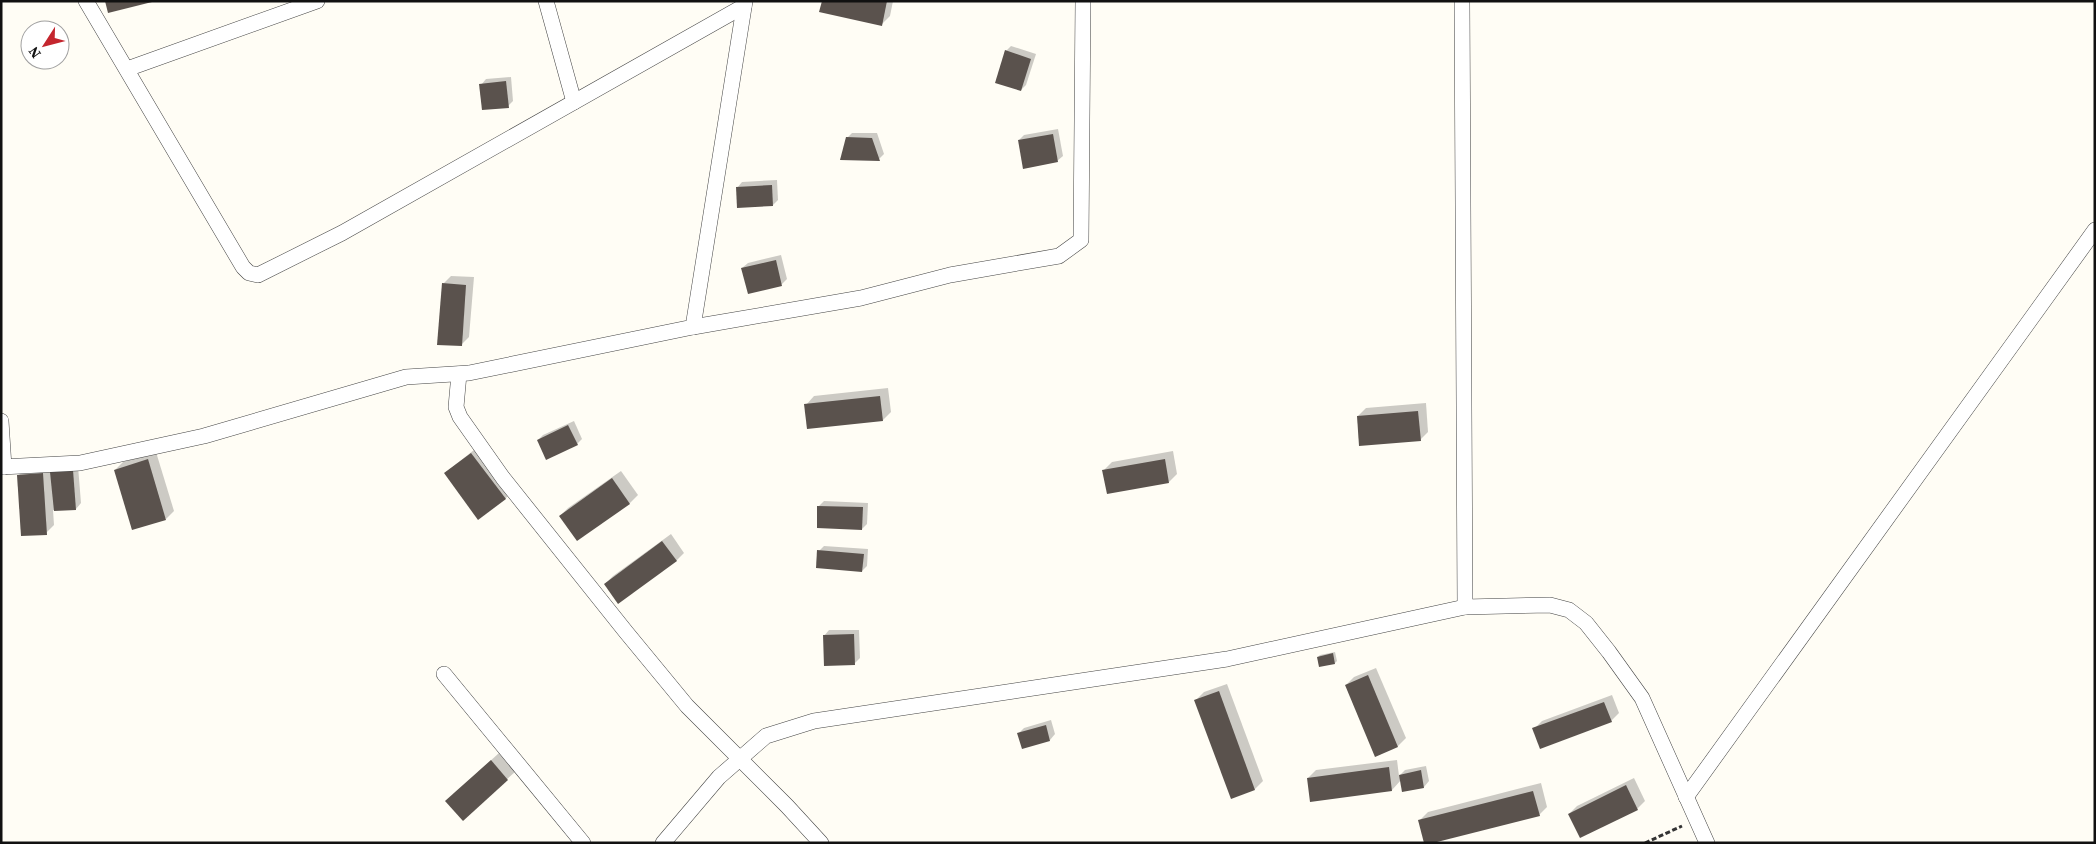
<svg xmlns="http://www.w3.org/2000/svg" width="2096" height="844" font-family="'Source Serif 4',serif">
	<rect width="100%" height="100%" fill="#fffdf5"/>
	<!-- shadow -->
	<g fill="#0003">
		<path d="M823,1H893L890,16L882,24Z"/>
		<path d="M1011,46L1036,54L1026,85L1021,90L1006,51Z"/>
		<path d="M511,77L513,101L508,106L481,85L486,79Z"/>
		<path d="M1058,129L1063,156L1057,161L1019,140L1024,135Z"/>
		<path d="M852,133H877L884,154L879,159L847,138Z"/>
		<path d="M777,180L778,200L773,205L737,188L742,182Z"/>
		<path d="M781,255L787,279L782,284L749,293L742,268L748,263Z"/>
		<path d="M451,276L474,277L469,337L461,345L443,284Z"/>
		<path d="M888,388L891,412L883,420L806,405L814,396Z"/>
		<path d="M1426,403L1428,432L1420,440L1358,416L1366,408Z"/>
		<path d="M574,421L582,439L577,444L538,440L543,435Z"/>
		<path d="M479,446L513,491L505,499L445,473Z"/>
		<path d="M1173,451L1177,474L1169,482L1104,470L1112,462Z"/>
		<path d="M156,452L174,511L166,519L115,470L123,462Z"/>
		<path d="M78,466L81,503L76,509L53,510L54,525L46,533L19,475L27,467Z"/>
		<path d="M621,471L638,495L630,503L577,540L560,516L568,508Z"/>
		<path d="M824,501L868,503L867,524L862,529L818,507Z"/>
		<path d="M671,534L684,553L676,561L605,584L613,576Z"/>
		<path d="M824,546L868,549L867,566L862,571L819,551Z"/>
		<path d="M829,630H859L860,658L855,663L824,636Z"/>
		<path d="M1335,652L1337,661L1335,663L1318,657L1320,655Z"/>
		<path d="M1376,668L1406,738L1398,746L1376,755L1346,685L1354,677Z"/>
		<path d="M1227,684L1263,781L1255,789L1232,797L1196,700L1204,692Z"/>
		<path d="M1612,695L1619,713L1611,721L1534,729L1542,721Z"/>
		<path d="M1051,720L1055,734L1050,740L1019,733L1024,728Z"/>
		<path d="M499,753L516,771L463,819L455,793Z"/>
		<path d="M1397,760L1399,776L1405,770L1426,766L1429,781L1424,787L1403,790L1401,780L1392,790L1308,778L1316,770Z"/>
		<path d="M1634,778L1645,801L1637,809L1580,837L1569,814L1577,806Z"/>
		<path d="M1541,783L1547,807L1539,815L1420,820L1428,812Z"/>
	</g>
	<!-- building -->
	<g fill="#5a524d">
		<path d="M105,1H152V2L108,13Z"/>
		<path d="M822,1H887L882,26L819,12Z"/>
		<path d="M1005,50L1031,59L1021,91L995,83Z"/>
		<path d="M506,81L509,108L482,110L479,84Z"/>
		<path d="M1053,134L1058,162L1023,169L1018,140Z"/>
		<path d="M846,137L872,138L880,161L840,160Z"/>
		<path d="M772,185L773,206L737,208L736,187Z"/>
		<path d="M776,260L782,286L748,294L741,268Z"/>
		<path d="M442,283L466,285L462,346L437,345Z"/>
		<path d="M880,396L883,421L807,429L804,404Z"/>
		<path d="M1418,411L1421,441L1359,446L1357,416Z"/>
		<path d="M568,425L578,445L546,460L537,440Z"/>
		<path d="M471,453L506,499L478,520L444,473Z"/>
		<path d="M148,459L166,520L132,530L114,470Z"/>
		<path d="M1165,459L1169,483L1107,494L1102,470Z"/>
		<path d="M73,470L76,510L54,511L50,472Z"/>
		<path d="M43,473L47,535L21,536L17,475Z"/>
		<path d="M612,478L630,504L577,541L559,516Z"/>
		<path d="M817,506L863,507L862,530L817,528Z"/>
		<path d="M662,541L677,561L618,604L604,584Z"/>
		<path d="M817,550L864,554L862,572L816,568Z"/>
		<path d="M854,634L855,665L824,666L823,635Z"/>
		<path d="M1333,653L1335,664L1319,667L1317,657Z"/>
		<path d="M1368,675L1398,747L1375,757L1345,685Z"/>
		<path d="M1219,691L1255,790L1231,799L1194,700Z"/>
		<path d="M1604,702L1612,722L1540,749L1532,728Z"/>
		<path d="M1046,725L1050,741L1022,749L1017,733Z"/>
		<path d="M491,760L508,780L463,821L445,801Z"/>
		<path d="M1389,767L1392,791L1310,802L1307,778Z"/>
		<path d="M1421,770L1424,788L1402,792L1399,775Z"/>
		<path d="M1626,785L1638,810L1580,838L1568,814Z"/>
		<path d="M1533,791L1540,816L1433,843H1424L1418,820Z"/>
	</g>
	<g fill="none" stroke-linecap="round" stroke-linejoin="round">
		<!-- minor casing -->
		<g stroke="#444" stroke-width="16">
			<g id="minor">
				<path d="M86,1L243,267L249,273L258,275L342,233L744,6"/>
				<path d="M546,1L574,102"/>
				<path d="M1462,1L1465,607"/>
				<path d="M127,69L317,1"/>
				<path d="M693,327L861,298L950,275L1059,256L1081,240L1083,1"/>
				<path d="M459,374L456,407L460,417L503,478L626,632L687,706L787,806L821,843"/>
				<path d="M1,421L4,467"/>
				<path d="M1,467L80,463L204,436L406,377L469,373L693,327L745,1"/>
				<path d="M444,674L583,843"/>
				<path d="M1686,797L2095,230"/>
				<path d="M663,843L719,777L766,736L814,721L1227,659L1465,607L1550,605L1569,610L1586,623L1609,652L1642,698L1707,843"/>
			</g>
		</g>
		<!-- path -->
		<path stroke="#333" stroke-width="3" stroke-dasharray="5 2.5" stroke-linecap="butt" d="M1645,843L1682,826"/>
		<!-- minor -->
		<use href="#minor" stroke="#fff" stroke-width="15"/>
	</g>
	<!-- border -->
	<rect width="2096" height="844" fill="none" stroke="#111111" stroke-width="5"/>
	<!-- north arrow -->
	<g transform="translate(45 45) rotate(234)"><circle r="24" fill="#ffffff" stroke="#a0a0a0"/>
	<path d="M0-4L9 19L0 12L-9 19Z" fill="#c4262e"/>
	<text y="-8" font-size="14" font-weight="bold" text-anchor="middle" fill="#111111">N</text>
	</g>
</svg>
